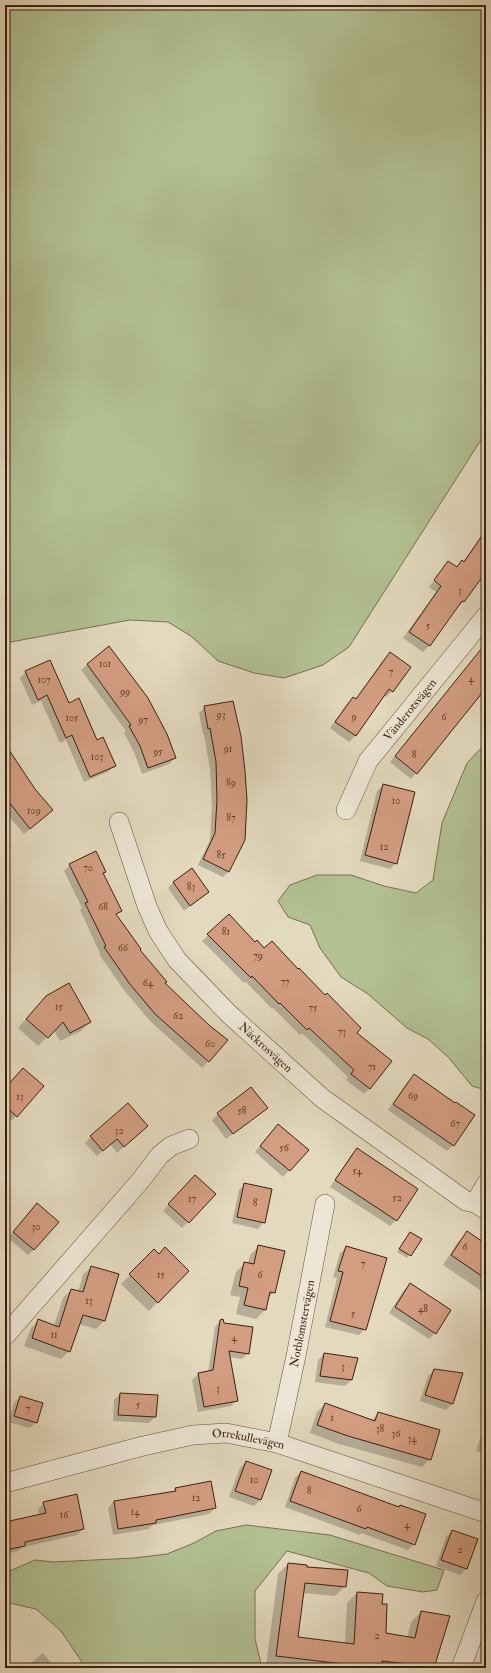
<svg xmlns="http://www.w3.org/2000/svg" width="491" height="1673" font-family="'IM FELL Double Pica',serif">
	<rect width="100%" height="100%" fill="#e3d9be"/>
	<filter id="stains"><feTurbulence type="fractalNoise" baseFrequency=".005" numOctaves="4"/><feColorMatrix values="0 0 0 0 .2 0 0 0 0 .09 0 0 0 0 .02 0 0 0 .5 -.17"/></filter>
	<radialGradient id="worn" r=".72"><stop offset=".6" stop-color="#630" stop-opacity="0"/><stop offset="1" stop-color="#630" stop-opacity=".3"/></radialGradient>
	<!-- green -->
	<g fill="#b2c093" stroke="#78704f">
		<path d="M5,5H486V432L349,647L323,665L284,678L254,673L218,661L191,636L168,622L130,620L5,643Z"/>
		<path d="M486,743V1090L472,1086L449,1058L428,1039L407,1028L368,994L341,977L320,948L310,925L288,917L278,901L290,885L317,875H351L384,886L416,893L433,880L442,823L467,763Z"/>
		<path d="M246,1525L330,1535L444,1570L437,1590L423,1592L387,1586L369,1573L287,1551L255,1591V1639L262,1668H86L61,1631L36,1609L5,1602V1573L35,1560L53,1562L134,1558L167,1554L194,1543L216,1531Z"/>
	</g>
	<!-- shadow -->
	<g fill="#0003">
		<path d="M486,529V571L463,602L457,608L456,607L429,646L423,652L403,638L436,592L429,587L448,562L456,568L463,562Z"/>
		<path d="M486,644V687L411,779L390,762Z"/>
		<path d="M390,653L392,691L386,697L384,695L355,736L349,742L330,728L347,704L353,698L355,700L384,659Z"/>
		<path d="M88,664L175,758L169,764L142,774L134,752L124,733L126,731L81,670Z"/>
		<path d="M26,672L69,704L114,766L108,772L84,782L66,740L60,743L41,701L32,705L20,678Z"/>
		<path d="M232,702L229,871L223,877L198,865L210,840L212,807L210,769L204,734H203L199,713L205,707Z"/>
		<path d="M5,742L14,759L34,790L52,810L24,834L5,812Z"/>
		<path d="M383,785L396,863L390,869L360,861L377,791Z"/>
		<path d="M70,865L105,872L102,874L120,911L116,915L139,950L164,983L210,1027L227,1040L202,1068L149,1020L123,989L99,954L100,953L80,910L82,908L64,871Z"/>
		<path d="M174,882L208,892L184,911L168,888Z"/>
		<path d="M229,915L255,943L356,1033L370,1088L364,1094L346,1080L348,1077L302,1033L300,1035L273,1008L272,1009L246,982L244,983L202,941Z"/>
		<path d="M46,997L90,1022L81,1031L60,1041L54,1030L38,1046L18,1028Z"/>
		<path d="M412,1078L453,1145L447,1151L388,1110L406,1084Z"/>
		<path d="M5,1089L16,1116L10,1122L5,1117Z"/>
		<path d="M266,1108L226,1139L212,1120L218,1114Z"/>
		<path d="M147,1126L117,1153L110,1144L97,1156L85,1143L91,1137Z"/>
		<path d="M272,1131L307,1150L283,1177L255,1152Z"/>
		<path d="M357,1149L396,1220L390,1226L330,1187L351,1155Z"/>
		<path d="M189,1182L214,1194L182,1228L163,1211Z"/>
		<path d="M245,1184L264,1222L258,1229L232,1223L239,1190Z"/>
		<path d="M31,1211L34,1249L28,1255L8,1238Z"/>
		<path d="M410,1233L420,1239L407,1258L397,1252Z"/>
		<path d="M467,1233L486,1246V1294L443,1265L458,1242Z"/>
		<path d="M259,1246L274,1292L267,1299L265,1310L256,1319L236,1314L240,1297L230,1295L236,1272L245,1263H248L250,1255Z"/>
		<path d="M346,1247L365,1329L359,1335L325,1327L337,1278L333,1277L340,1253Z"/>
		<path d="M154,1251L158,1255L188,1271L149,1311L121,1284Z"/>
		<path d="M91,1267L118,1275L104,1321L96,1329L79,1324L69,1351L61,1359L24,1346L31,1328L39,1320L54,1326L63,1298L71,1290L78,1292L83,1275Z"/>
		<path d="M410,1284L435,1333L429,1339L389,1313L404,1290Z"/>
		<path d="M221,1320L248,1353L242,1359L229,1357L237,1400L231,1406L198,1412L192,1380L198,1374L208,1372L215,1327Z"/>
		<path d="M324,1354L357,1359L351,1380L345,1386L315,1382L318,1360Z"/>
		<path d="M434,1370L452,1404L446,1410L420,1401L428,1376Z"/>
		<path d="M120,1394L155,1417L149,1423L113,1421L114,1400Z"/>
		<path d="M20,1397L36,1422L30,1428L8,1422L14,1403Z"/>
		<path d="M325,1404L371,1421L378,1413L430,1459L422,1467L339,1444L310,1433L317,1412Z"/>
		<path d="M486,1421V1454L476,1451Z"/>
		<path d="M246,1462L260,1500L254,1506L229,1497L240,1468Z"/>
		<path d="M301,1472L398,1507L400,1506L414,1544L408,1550L361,1533L360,1535L285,1507L295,1478Z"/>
		<path d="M176,1489L215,1508L209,1514L153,1525L149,1529L113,1535L108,1508L114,1501L172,1492Z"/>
		<path d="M44,1503L83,1529L77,1535L23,1547L18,1551L5,1554V1524L39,1516L38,1509Z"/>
		<path d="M452,1531L466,1569L460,1575L436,1566L446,1537Z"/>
		<path d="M288,1564L306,1568L345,1586L335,1596L302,1593L297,1638L345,1644L347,1603L357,1593L381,1605L385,1634L407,1638L411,1622L421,1612L433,1668H285L266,1666L278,1574Z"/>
		<path d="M43,1653L52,1664L48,1668H25Z"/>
	</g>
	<!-- building -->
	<g fill="#d39d82" stroke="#3f1f0b">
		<path d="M486,530V572L464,602L462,601L430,646L409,632L441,586L434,580L448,561L457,567L462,560L464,562Z"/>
		<path d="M486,643V688L417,774L395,756Z"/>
		<path d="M109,646L148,698L167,734L176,758L148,768L140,746L129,726L131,725L87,664Z"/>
		<path d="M390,652L411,667L393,692L389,689L356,736L335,722L353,697L356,699Z"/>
		<path d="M50,660L69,703L79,698L97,740L103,737L116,766L90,777L72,735L66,738L47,695L38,700L25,671Z"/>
		<path d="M233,701L241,736L245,771L247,800L245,840L229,872L203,859L215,833L217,800L216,762L210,728L208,729L204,706Z"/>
		<path d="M5,744L35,789L53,810L30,829L5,797Z"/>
		<path d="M383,784L415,792L397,864L365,855Z"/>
		<path d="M96,851L106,872L103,873L122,911L116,914L141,949L140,950L167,982L165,983L210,1026L228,1040L209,1062L155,1014L129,983L104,947L106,946L85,903L88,902L69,864Z"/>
		<path d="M192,868L209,892L190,906L173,882Z"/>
		<path d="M229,914L255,942L257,940L264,948L272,941L298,969L299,968L325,995L327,993L361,1028L357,1033L392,1061L370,1089L351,1074L354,1070L309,1028L307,1030L280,1003L279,1004L252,976L251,978L207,934Z"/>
		<path d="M69,983L91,1022L70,1033L63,1022L48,1038L26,1019L46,996Z"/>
		<path d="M23,1068L44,1086L17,1117L5,1106V1088Z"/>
		<path d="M414,1074L455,1103L456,1102L475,1115L454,1146L393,1104Z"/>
		<path d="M251,1087L268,1108L233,1134L217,1113Z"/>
		<path d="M128,1103L148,1126L124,1147L117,1139L103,1151L90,1136Z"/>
		<path d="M278,1124L309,1150L290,1171L260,1146Z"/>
		<path d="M357,1148L418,1189L397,1221L335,1180Z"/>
		<path d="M195,1175L216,1194L189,1223L168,1204Z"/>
		<path d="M244,1183L272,1189L265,1223L237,1217Z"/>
		<path d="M37,1203L59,1222L34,1250L13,1232Z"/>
		<path d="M467,1231L486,1244V1279L451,1255Z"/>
		<path d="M410,1232L422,1239L411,1256L399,1249Z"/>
		<path d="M258,1245L285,1251L275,1293L270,1292L266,1310L244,1305L248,1288L239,1286L244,1262L254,1264Z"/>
		<path d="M346,1246L387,1258L366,1330L330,1321L343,1272L338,1271Z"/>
		<path d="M165,1247L189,1271L158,1303L129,1274L154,1249L159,1254Z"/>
		<path d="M91,1266L119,1274L105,1321L83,1315L70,1352L32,1338L38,1319L59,1327L71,1289L83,1292Z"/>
		<path d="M410,1283L451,1310L436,1334L395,1307Z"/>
		<path d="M223,1319L224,1323L253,1327L249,1354L229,1351L238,1401L204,1407L198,1373L213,1370L220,1320Z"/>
		<path d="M324,1353L358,1358L352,1380L320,1376Z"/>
		<path d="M434,1369L463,1373L453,1404L425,1395Z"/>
		<path d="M120,1393L158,1395L156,1417L118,1415Z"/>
		<path d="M20,1396L43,1403L37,1423L14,1416Z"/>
		<path d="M325,1403L375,1421L378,1412L440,1430L431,1460L348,1436L317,1425Z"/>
		<path d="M246,1461L272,1470L261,1500L235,1491Z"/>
		<path d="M301,1471L399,1507L400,1505L426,1514L415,1545L367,1527L366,1529L290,1501Z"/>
		<path d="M211,1481L216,1508L156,1520V1523L118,1529L114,1501L176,1491L175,1488Z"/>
		<path d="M77,1494L84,1529L25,1542V1546L5,1550V1522L46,1513L43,1502Z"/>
		<path d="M452,1530L478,1539L467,1569L441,1560Z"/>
		<path d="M288,1563L307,1565V1567L348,1570L346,1587L305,1583L298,1637L354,1644L357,1592L383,1594L382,1604H387L386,1633L415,1638L421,1611L450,1616L434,1668H421L408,1664L382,1661L381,1668H352V1665L276,1656Z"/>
	</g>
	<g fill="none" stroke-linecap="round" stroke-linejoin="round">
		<!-- street casing -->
		<g stroke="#684e38" stroke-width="20">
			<g id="street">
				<path id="s1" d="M346,810L368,761L486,616"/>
				<path id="s2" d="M119,822L147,906L158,931L177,960L229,1014L322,1098L466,1201L475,1203L486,1210"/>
				<path d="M475,1203L486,1184"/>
				<path d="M5,1336L141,1180L160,1155L171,1146L189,1139"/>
				<path id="s3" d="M277,1443L296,1356L325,1204"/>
				<path id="s4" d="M5,1483L143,1446L193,1435L226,1433L277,1443L486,1513"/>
				<path d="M461,1668L486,1601"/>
			</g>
		</g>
		<!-- street -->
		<use href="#street" stroke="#ede6d5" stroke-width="19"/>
	</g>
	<g text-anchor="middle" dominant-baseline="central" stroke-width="3" stroke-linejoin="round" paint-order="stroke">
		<!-- number labels -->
		<g font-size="10" fill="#643e29">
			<text x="460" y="591">3</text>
			<text x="428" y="626">5</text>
			<text x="105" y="664">101</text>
			<text x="391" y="672">7</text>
			<text x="471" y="679">4</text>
			<text x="44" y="680">107</text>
			<text x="125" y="692">99</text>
			<text x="221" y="715">93</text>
			<text x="354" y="717">9</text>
			<text x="444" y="717">6</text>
			<text x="72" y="718">105</text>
			<text x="143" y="720">97</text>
			<text x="228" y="749">91</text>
			<text x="158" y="752">95</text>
			<text x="414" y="755">8</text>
			<text x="97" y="757">103</text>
			<text x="231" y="783">89</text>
			<text x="396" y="801">10</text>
			<text x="34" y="811">109</text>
			<text x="231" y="818">87</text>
			<text x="384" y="847">12</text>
			<text x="221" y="855">85</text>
			<text x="88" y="868">70</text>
			<text x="191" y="887">83</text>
			<text x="103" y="907">68</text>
			<text x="226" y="932">81</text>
			<text x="123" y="948">66</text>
			<text x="258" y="956">79</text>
			<text x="285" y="982">77</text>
			<text x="148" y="983">64</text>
			<text x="59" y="1007">15</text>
			<text x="313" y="1008">75</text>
			<text x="178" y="1016">62</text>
			<text x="342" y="1032">73</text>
			<text x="210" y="1044">60</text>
			<text x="372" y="1067">71</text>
			<text x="413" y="1096">69</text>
			<text x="20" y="1097">13</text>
			<text x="242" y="1111">58</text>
			<text x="455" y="1124">67</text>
			<text x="119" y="1131">32</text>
			<text x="284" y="1148">56</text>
			<text x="357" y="1171">54</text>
			<text x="397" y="1198">52</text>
			<text x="192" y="1199">17</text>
			<text x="255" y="1203">8</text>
			<text x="36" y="1227">30</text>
			<text x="465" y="1247">6</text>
			<text x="363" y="1264">7</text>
			<text x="161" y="1275">15</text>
			<text x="260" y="1275">6</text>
			<text x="89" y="1301">13</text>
			<text x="423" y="1309">48</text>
			<text x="353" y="1314">5</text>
			<text x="54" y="1335">11</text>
			<text x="234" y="1338">4</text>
			<text x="343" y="1367">3</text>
			<text x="218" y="1389">3</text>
			<text x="138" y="1405">5</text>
			<text x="28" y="1409">7</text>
			<text x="332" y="1418">1</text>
			<text x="380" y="1429">38</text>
			<text x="396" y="1434">36</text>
			<text x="412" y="1439">34</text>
			<text x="254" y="1480">10</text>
			<text x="309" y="1491">8</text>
			<text x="196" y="1498">12</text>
			<text x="359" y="1509">6</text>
			<text x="135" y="1512">14</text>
			<text x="64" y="1515">16</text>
			<text x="407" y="1525">4</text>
			<text x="460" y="1550">2</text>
			<text x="377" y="1636">2</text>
		</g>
		<!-- street labels -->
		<g font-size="12" fill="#3f1f0b" stroke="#ede6d5">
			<text stroke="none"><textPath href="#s1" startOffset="120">Vänderotsvägen</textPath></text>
			<text stroke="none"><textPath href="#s2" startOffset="275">Näckrosvägen</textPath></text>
			<text stroke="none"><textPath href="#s3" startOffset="122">Notblomstervägen</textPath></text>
			<text stroke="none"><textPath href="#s4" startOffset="250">Orrekullevägen</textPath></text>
		</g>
	</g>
	<!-- margin -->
	<rect width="491" height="1673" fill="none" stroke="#e3d9be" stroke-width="20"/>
	<rect x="6" y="6" width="479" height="1661" fill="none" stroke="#3f1f0b" stroke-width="2"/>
	<rect x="10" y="10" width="471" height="1653" fill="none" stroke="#3f1f0b"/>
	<rect width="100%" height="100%" filter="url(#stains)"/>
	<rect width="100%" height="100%" fill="url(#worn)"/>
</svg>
